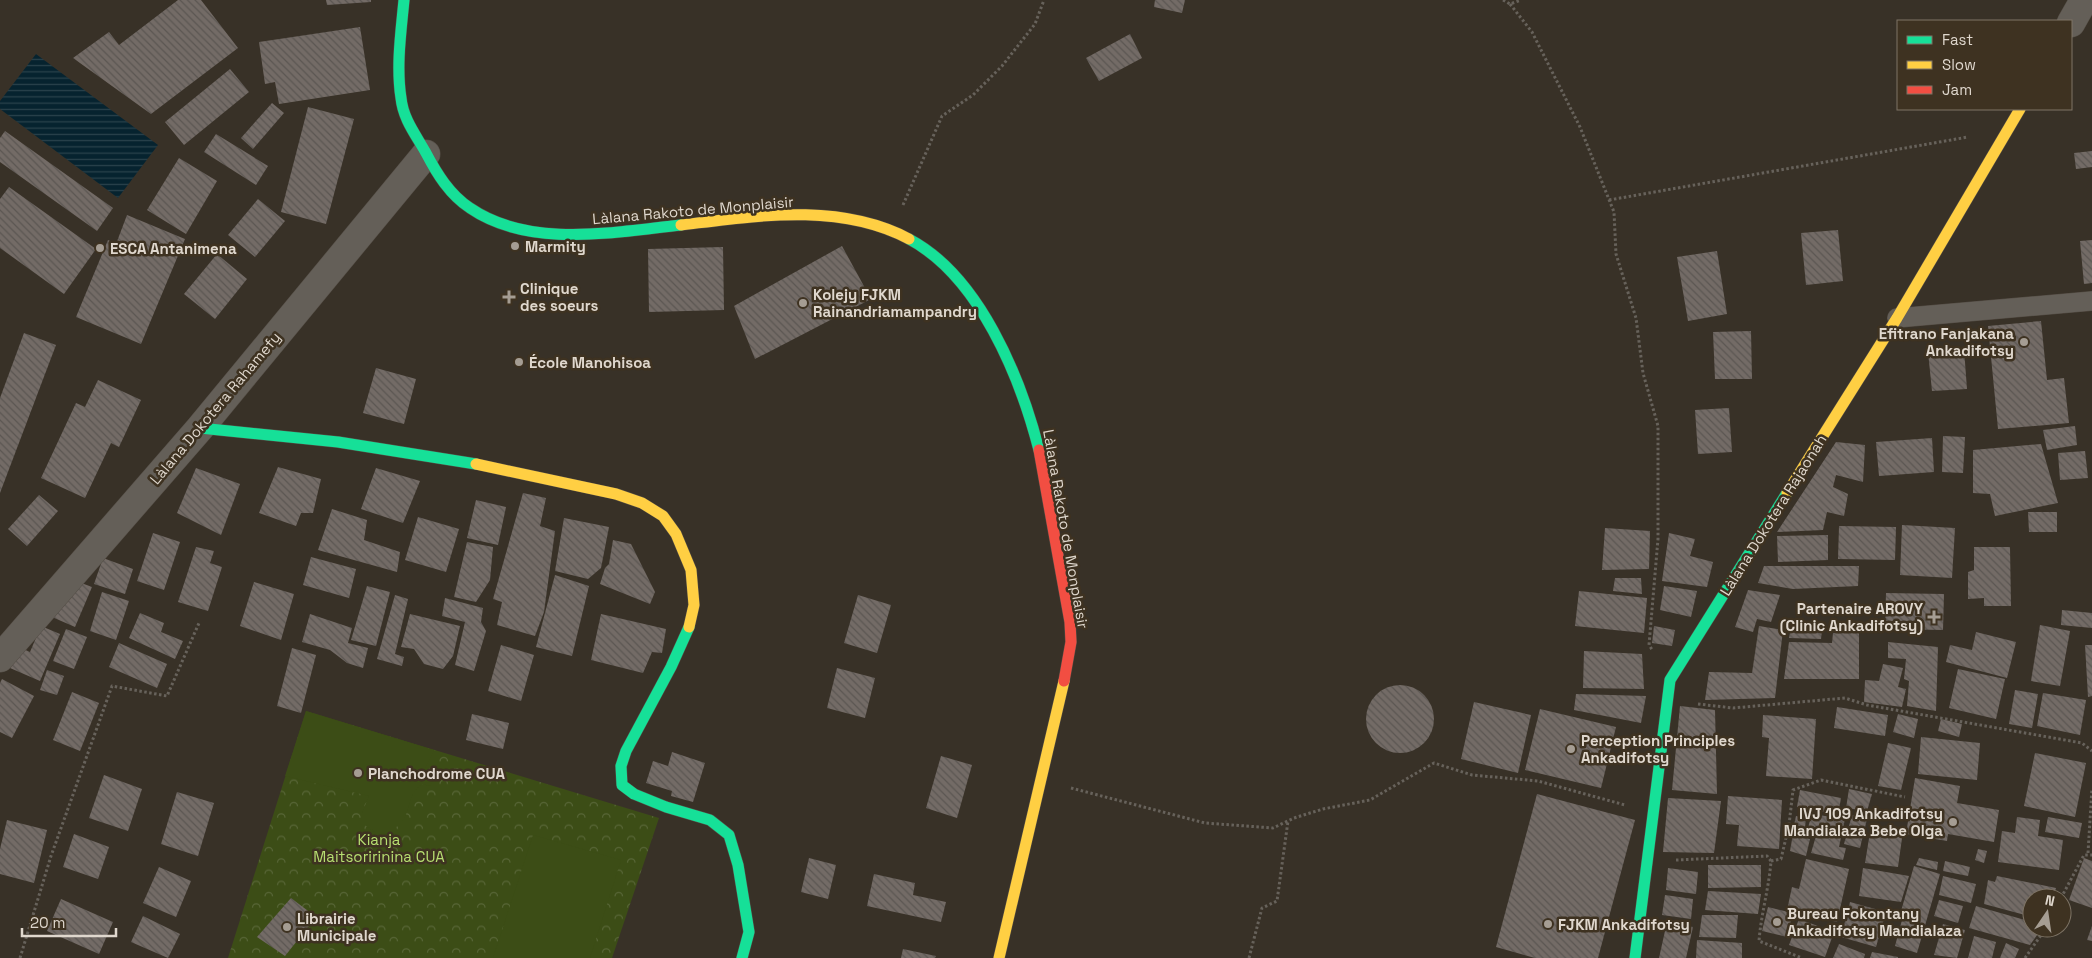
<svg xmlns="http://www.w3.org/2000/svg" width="2092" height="958" font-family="'Space Grotesk',sans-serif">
	<defs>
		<pattern id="forest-crowns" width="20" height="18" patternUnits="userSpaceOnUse" patternTransform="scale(1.25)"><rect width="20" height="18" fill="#3c4d16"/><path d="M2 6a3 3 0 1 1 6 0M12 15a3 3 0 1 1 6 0" fill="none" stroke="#586637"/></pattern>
		<pattern id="water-rules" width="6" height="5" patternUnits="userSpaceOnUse" patternTransform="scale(1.25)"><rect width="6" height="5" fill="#06232f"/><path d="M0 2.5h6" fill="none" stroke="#2a424c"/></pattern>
		<pattern id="building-back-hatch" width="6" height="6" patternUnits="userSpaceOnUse" patternTransform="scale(1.25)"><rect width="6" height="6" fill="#736b66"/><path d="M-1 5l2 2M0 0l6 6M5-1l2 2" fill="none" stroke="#5b5652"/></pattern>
	</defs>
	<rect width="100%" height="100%" fill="#383127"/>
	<!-- forest -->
	<path fill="url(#forest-crowns)" d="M306,711L659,818L612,958H228Z"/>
	<!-- pitch -->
	<g fill="#3c4d16">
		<path d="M306,711L434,750L424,770L435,777L430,786L422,784C409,793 411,804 405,817C402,822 395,828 391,833L378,834L362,823V813L369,796L285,776Z"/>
		<path d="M533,835L621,860L590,958H493Z"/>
	</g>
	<!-- water -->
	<path fill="url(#water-rules)" d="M36,54L158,145L118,198L0,109V101Z"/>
	<!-- building -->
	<g fill="url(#building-back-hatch)">
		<path d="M178,0H201L238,48L151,114L73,58L109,32L119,45Z"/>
		<path d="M326,0H371V2L327,5Z"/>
		<path d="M1155,0H1185L1182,13L1154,7Z"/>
		<path d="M360,27L370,90L279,104L275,82L265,84L259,42Z"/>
		<path d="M1130,34L1142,58L1099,81L1086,58Z"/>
		<path d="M230,69L249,92L184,145L165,122Z"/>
		<path d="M272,103L284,113L253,149L241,138Z"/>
		<path d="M308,107L354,119L326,224L281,212Z"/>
		<path d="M5,131L113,208L97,231L0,162V138Z"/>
		<path d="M216,134L268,166L256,185L204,152Z"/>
		<path d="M2092,151V167L2076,169L2074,153Z"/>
		<path d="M179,158L217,181L186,234L147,210Z"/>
		<path d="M9,187L96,249L64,294L0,248V199Z"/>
		<path d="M258,199L285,221L255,257L228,235Z"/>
		<path d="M127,215L185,239L141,344L76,317L108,240L116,244Z"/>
		<path d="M1838,230L1843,281L1806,285L1801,233Z"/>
		<path d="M2092,240V283L2084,284L2080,241Z"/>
		<path d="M842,246L871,299L755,359L734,306Z"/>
		<path d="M723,247L724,310L649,312L648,249Z"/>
		<path d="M1717,251L1727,314L1688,321L1677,257Z"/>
		<path d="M217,254L247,279L215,319L184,294Z"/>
		<path d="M2041,321L2047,380L2064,378L2069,423L1998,429L1988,326Z"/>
		<path d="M1751,331L1752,379H1715L1713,332Z"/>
		<path d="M24,333L56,345L0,493V398Z"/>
		<path d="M1964,349L1967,389L1932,391L1928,352Z"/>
		<path d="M376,368L416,379L404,424L363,413Z"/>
		<path d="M98,380L141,400L119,447L111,443L85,498L41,478L76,403L85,407Z"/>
		<path d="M1729,408L1732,452L1698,454L1695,410Z"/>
		<path d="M2075,426L2077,445L2047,450L2043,430Z"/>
		<path d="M1943,436L1965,437L1963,473L1942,472Z"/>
		<path d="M1932,438L1934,472L1879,476L1876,442Z"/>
		<path d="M1836,442L1865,445L1863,482L1836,475L1833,487L1848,494L1844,516L1827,512L1823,530L1777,532Z"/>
		<path d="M2041,444L2058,503L1995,516L1990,494L1973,493V450Z"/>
		<path d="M2085,451L2088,478L2060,480L2058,453Z"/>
		<path d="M278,467L321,479L313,513H301L296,526L259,513Z"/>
		<path d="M196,468L240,484L221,535L177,513Z"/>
		<path d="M376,468L420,481L403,523L361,509Z"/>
		<path d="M523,493L546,498L540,526L555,531L544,612L535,636L497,625L502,602L493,599Z"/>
		<path d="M39,495L58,511L27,546L8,529Z"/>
		<path d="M476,500L506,507L498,545L467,538Z"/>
		<path d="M332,509L367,520L364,540L400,552L397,572L318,550Z"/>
		<path d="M2028,512H2057V532H2029Z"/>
		<path d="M418,517L459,529L446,572L405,560Z"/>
		<path d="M564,518L609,527L601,568L588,579L555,571Z"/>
		<path d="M1902,525L1955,528L1952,578L1900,575Z"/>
		<path d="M1839,526L1896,527L1895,560L1838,559Z"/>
		<path d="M1605,528L1650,531L1649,569L1602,570Z"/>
		<path d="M153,533L180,542L164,590L137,581Z"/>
		<path d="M1669,533L1695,539L1690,556L1713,562L1707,587L1662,581Z"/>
		<path d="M1828,535V560L1778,562L1777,536Z"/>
		<path d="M613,540L631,544L655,592L650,604L600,584L605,568L609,564Z"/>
		<path d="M467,542L493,547L490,580L476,602L454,597Z"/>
		<path d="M196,547L214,551L210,563L222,567L208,611L178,602Z"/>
		<path d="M1974,547H2010L2011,606H1984V598L1968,599V572L1974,570Z"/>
		<path d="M311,557L356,569L349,598L303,585Z"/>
		<path d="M103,558L133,569L125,594L94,584Z"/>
		<path d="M1764,566H1859L1858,586L1793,589L1758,583Z"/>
		<path d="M555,575L589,586L572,656L536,647Z"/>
		<path d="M1615,578H1641L1642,594L1613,591Z"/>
		<path d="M76,581L92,587L75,627L52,617Z"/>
		<path d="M254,582L294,594L281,640L240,626Z"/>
		<path d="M367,586L390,592L376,646L351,640Z"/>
		<path d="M1664,586L1697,591L1691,617L1660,610Z"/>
		<path d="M1748,590L1780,595L1771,622L1757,619L1753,632L1735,627Z"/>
		<path d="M1579,591L1647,598L1644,633L1575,626Z"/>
		<path d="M102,592L129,601L116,640L90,631Z"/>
		<path d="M1886,593L1944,594L1943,630L1885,629Z"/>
		<path d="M395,595L408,599L395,654L404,657L402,666L377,659Z"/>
		<path d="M858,595L891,605L877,653L844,643Z"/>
		<path d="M445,598L483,608L481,622L486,631L474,671L455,665L465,622L442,616Z"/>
		<path d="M2062,610L2092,613V628L2061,625Z"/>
		<path d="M140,613L164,623L161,632L183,641L175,659L129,638Z"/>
		<path d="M310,614L352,628L348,643L368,648L363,668L347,663L330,650L302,642Z"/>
		<path d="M410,614L460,626L453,656L443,669L424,664L414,649L401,647Z"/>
		<path d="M601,614L666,629L662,653L652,652L643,673L591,660Z"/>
		<path d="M1792,621L1823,622L1821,639L1789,638Z"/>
		<path d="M2040,625L2070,631L2060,686L2031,681Z"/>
		<path d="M41,626L60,634L40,681L10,668L19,647L30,652Z"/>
		<path d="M1654,626L1675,630L1672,646L1652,643Z"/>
		<path d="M1759,626L1783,630L1775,698L1705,700L1709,672L1752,673Z"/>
		<path d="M66,629L87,637L74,669L53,661Z"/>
		<path d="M1859,632V679H1784L1789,642L1832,643L1833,633Z"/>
		<path d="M1976,632L2016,642L2007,678L1946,662L1950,645L1972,650Z"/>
		<path d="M1888,642L1938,647L1936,711L1907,706L1909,681L1904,679L1906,659L1888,658Z"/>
		<path d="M119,643L167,664L157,688L109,667Z"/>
		<path d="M501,645L534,655L521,701L488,691Z"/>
		<path d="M2085,645H2092V696L2088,697Z"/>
		<path d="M292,648L316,655L301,713L277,706Z"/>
		<path d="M1584,651L1642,654L1644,689L1583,688Z"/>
		<path d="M1883,664L1903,668L1898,687L1906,689L1902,707L1864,702L1865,680L1879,681Z"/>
		<path d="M837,668L875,678L865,718L827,708Z"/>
		<path d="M1958,669L2005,679L1996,719L1949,708Z"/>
		<path d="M47,670L64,676L57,695L40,690Z"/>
		<path d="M2,679L34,696L12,738L0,732V683Z"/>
		<circle cx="1400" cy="719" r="34"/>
		<path d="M2015,690L2038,694L2032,728L2009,724Z"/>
		<path d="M72,692L99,703L80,751L53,740Z"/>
		<path d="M2043,693L2086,700L2080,735L2037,726Z"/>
		<path d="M1576,694L1646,696L1641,723L1574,710Z"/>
		<path d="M1474,702L1531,715L1518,773L1461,759Z"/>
		<path d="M1680,706L1715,710L1717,794L1672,790Z"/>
		<path d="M1837,707L1888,715L1885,736L1834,728Z"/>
		<path d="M1540,709L1616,727L1601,788L1525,770Z"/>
		<path d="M472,714L509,723L503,749L466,740Z"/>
		<path d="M1898,714L1918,719L1914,738L1893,732Z"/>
		<path d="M1763,715L1816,719L1812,779L1766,776L1769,738L1762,737Z"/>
		<path d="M1941,719L1962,724L1959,737L1938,731Z"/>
		<path d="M1921,737L1980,743L1977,780L1918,774Z"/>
		<path d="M1888,743L1911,748L1901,790L1878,786Z"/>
		<path d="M672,752L705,763L693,802L671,796L672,791L646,783L653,761L668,766Z"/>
		<path d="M2035,753L2086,763L2075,817L2024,806Z"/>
		<path d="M941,756L972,765L957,818L926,808Z"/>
		<path d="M104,775L142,789L128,831L89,818Z"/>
		<path d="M1915,778L1960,786L1957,803L1999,810L1994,842L1948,834L1947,841L1906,834Z"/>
		<path d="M1849,789L1872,794L1867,811L1846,808Z"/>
		<path d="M1800,790L1841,798L1838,815L1797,807Z"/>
		<path d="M177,792L214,803L198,856L161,844Z"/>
		<path d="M1537,794L1635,820L1598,958H1535L1496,947Z"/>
		<path d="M1728,796L1782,800L1779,849L1737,846L1739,825L1726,824Z"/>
		<path d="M1668,798L1721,801L1714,853L1663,852Z"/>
		<path d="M1812,814L1845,819L1839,847L1846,848L1843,860L1811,853L1816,836L1806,834Z"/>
		<path d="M1852,815L1867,819L1860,848L1844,844Z"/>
		<path d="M1796,816L1806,818L1805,828L1794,825Z"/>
		<path d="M2017,817L2040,820L2038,836L2063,840L2059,870L1998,862L2002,831L2015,833Z"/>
		<path d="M2048,817L2082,823L2079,838L2045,832Z"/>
		<path d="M7,820L47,830L34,883L0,874V849Z"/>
		<path d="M1871,826L1903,831L1898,867L1865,863Z"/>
		<path d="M74,834L109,847L98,879L63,867Z"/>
		<path d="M1793,834L1810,839L1806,856L1790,851Z"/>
		<path d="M1978,849L1987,851L1984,863L1975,860Z"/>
		<path d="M809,858L836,865L828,899L801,892Z"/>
		<path d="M1919,858L1938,862L1937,870L1916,865Z"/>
		<path d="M2084,858L2092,861V908L2069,900Z"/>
		<path d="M1806,859L1849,869L1837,922L1787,910L1792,887L1799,889Z"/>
		<path d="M1945,861L1970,867L1968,876L1943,871Z"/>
		<path d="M1708,865H1761V887L1708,888Z"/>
		<path d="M1914,866L1940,874L1917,953L1895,946L1902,920L1899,918Z"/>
		<path d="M159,867L191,881L176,917L143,903Z"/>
		<path d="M1668,868L1698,872L1696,894L1666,890Z"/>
		<path d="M1863,868L1909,876L1901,902L1859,896Z"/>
		<path d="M874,874L915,883L913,895L946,902L941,922L867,906Z"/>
		<path d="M1943,876L1976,884L1971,903L1939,895Z"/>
		<path d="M1997,876L2056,888L2053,898H2032V907L2030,906L2025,915L1984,904L1988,880L1995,882Z"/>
		<path d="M1708,891L1761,894L1758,914L1705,910Z"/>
		<path d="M1665,895L1693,899L1691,919L1662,915Z"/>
		<path d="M291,898L316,917L285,956L257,937Z"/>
		<path d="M61,899L113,922L99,954L47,931Z"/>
		<path d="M1939,900L1963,906L1958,923L1934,916Z"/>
		<path d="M1850,902L1886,912L1876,947L1841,937Z"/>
		<path d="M1976,906L2025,920L2032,911V928H2042L2030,945L1969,928Z"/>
		<path d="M1768,907L1793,913L1787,937L1762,931Z"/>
		<path d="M1702,915H1738L1736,938L1699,937Z"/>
		<path d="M143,916L180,934L168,958L131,942Z"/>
		<path d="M1799,919L1834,932L1825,957L1789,945Z"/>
		<path d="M1667,922L1693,927L1686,958H1659Z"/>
		<path d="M1943,924L1965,930L1957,958L1934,955Z"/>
		<path d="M2092,926V941L2087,940Z"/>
		<path d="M1974,936L1996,942L1992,958H1968Z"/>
		<path d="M1697,940L1742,943V958H1696Z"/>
		<path d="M2006,943L2019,949L2015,958H2000Z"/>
		<path d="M1839,944L1865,954L1864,958H1833Z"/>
		<path d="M903,949L936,956L935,958H901Z"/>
		<path d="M1872,952L1898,957V958H1870Z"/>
	</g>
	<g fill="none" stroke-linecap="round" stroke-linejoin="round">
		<!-- lane casing -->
		<g stroke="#554e46" stroke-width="20">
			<path id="lane" d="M1897,318L2092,301"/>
		</g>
		<!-- street casing -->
		<g stroke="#554e46" stroke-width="29">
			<g id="street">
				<path d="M2071,23L2084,0"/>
				<path d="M0,658L200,428L426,154"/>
			</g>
		</g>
		<!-- fast casing -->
		<g stroke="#554e46" stroke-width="12">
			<g id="fast">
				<path d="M404,0C401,32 396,66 401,98C403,119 416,135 426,153C437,174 450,195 470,208C530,249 614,232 681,225"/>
				<path d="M909,239C979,276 1020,376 1039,450"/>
				<path d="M200,428L338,442L476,464"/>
				<path d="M689,627L671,667L626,751L621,766L622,785L634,794L666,807L710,820L729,835L738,865L749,932L742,958"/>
				<path d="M1635,958L1670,680L1787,493"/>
			</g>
		</g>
		<!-- slow casing -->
		<g stroke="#554e46" stroke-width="12">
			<g id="slow">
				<path d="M681,225C756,216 839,202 909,239"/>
				<path d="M476,464L616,494L642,503L663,516L676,534L691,570L694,605L689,627"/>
				<path d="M1787,493L1897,318L2020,109"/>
				<path d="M999,958L1064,681"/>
			</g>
		</g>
		<!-- jam casing -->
		<g stroke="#554e46" stroke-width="12">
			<path id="jam" d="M1039,450L1070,622L1071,642L1064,681"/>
		</g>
		<!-- path -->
		<g stroke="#67625b" stroke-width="3" stroke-dasharray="2.5 2.5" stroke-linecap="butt">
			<path d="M1503,0L1510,4L1521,0"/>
			<path d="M1510,4L1532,32L1580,127L1614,212L1616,254L1636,318L1643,373L1658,426V539L1649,645L1653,651"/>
			<path d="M1609,200L1968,137"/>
			<path d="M903,205L942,116L973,95L1002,66L1035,24L1044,0"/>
			<path d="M1698,704L1733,708L1845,698L1867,705L2082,743L2092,751"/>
			<path d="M1071,788L1205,823L1273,828L1294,818L1323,809L1370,800L1434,763L1472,775L1538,781L1625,805"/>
			<path d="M2088,853L2092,788"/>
			<path d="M1676,860L1767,856L1771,861C1769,888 1761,914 1759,941L1802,958"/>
			<path d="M1771,861L1781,859L1789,825L1793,790L1821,780L1905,797"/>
			<path d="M2061,898L2084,855H2092"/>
			<path d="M20,958L51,856L112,686L167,696L199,623"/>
			<path d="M1249,958L1262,908L1277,901L1288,821"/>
			<path d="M2025,958L2046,928"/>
		</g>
		<!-- lane -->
		<use href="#lane" stroke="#645f58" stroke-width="19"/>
		<!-- street -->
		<use href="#street" stroke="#645f58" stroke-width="28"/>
		<!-- fast -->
		<use href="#fast" stroke="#16e098" stroke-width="11"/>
		<!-- slow -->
		<use href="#slow" stroke="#ffcf43" stroke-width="11"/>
		<!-- jam -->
		<use href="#jam" stroke="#f24e42" stroke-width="11"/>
	</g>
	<!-- markers -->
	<g fill="#a59d93" stroke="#3e3221" stroke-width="2">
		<circle cx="515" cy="246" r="5"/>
		<circle cx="100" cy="248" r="5"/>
		<path d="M506.5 289.5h5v5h5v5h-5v5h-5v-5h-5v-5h5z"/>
		<circle cx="803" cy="303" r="5"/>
		<circle cx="2024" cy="342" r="5"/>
		<circle cx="519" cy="362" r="5"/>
		<path d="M1931.5 609.5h5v5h5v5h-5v5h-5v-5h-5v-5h5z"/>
		<circle cx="1571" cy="749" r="5"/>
		<circle cx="358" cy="773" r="5"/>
		<circle cx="1953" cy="822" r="5"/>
		<circle cx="1777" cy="922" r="5"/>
		<circle cx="1548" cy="924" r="5"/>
		<circle cx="287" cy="927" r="5"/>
	</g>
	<g text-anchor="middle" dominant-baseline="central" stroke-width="5" stroke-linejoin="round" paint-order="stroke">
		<!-- street labels -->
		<g font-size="15" fill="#dfd7cd" stroke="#3e3221">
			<text transform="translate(693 210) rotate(-5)">Làlana Rakoto de Monplaisir</text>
			<text transform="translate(215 408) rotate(-50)">Làlana Dokotera Rahamefy</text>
			<text transform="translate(1773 515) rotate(-58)">Làlana Dokotera Rajaonah</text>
			<text transform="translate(1066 529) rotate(80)">Làlana Rakoto de Monplaisir</text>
		</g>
		<!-- poi labels -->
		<g font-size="15" font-weight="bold" fill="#dfd7cd" stroke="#3e3221" text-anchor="start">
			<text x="525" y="246">Marmity</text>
			<text x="110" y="248">ESCA Antanimena</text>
			<text x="520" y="288">Clinique<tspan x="520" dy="17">des soeurs</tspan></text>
			<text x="813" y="294">Kolejy FJKM<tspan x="813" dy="17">Rainandriamampandry</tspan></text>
			<text x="2014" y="333" text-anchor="end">Efitrano Fanjakana<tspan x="2014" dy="17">Ankadifotsy</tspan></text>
			<text x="529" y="362">École Manohisoa</text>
			<text x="1923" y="608" text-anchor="end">Partenaire AROVY<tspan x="1923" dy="17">(Clinic Ankadifotsy)</tspan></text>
			<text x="1581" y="740">Perception Principles<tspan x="1581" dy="17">Ankadifotsy</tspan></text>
			<text x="368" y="773">Planchodrome CUA</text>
			<text x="1943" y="813" text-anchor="end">IVJ 109 Ankadifotsy<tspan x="1943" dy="17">Mandialaza Bebe Olga</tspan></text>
			<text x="1787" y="913">Bureau Fokontany<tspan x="1787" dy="17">Ankadifotsy Mandialaza</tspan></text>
			<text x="297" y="918">Librairie<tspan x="297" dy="17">Municipale</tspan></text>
			<text x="1558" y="924">FJKM Ankadifotsy</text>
		</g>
		<!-- park labels -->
		<g font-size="15" fill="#b7df71" stroke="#3e3221">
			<text x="379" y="839">Kianja<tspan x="379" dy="17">Maitsoririnina CUA</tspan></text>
		</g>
	</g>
	<!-- legend -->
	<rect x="1897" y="20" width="175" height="90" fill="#3e3221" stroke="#7e7466"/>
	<rect x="1907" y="36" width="25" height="8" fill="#16e098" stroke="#7e7466"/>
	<text x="1942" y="45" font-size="15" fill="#dfd7cd">Fast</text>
	<rect x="1907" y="61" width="25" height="8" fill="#ffcf43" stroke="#7e7466"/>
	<text x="1942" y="70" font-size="15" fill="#dfd7cd">Slow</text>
	<rect x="1907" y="86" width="25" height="8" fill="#f24e42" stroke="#7e7466"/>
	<text x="1942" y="95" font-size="15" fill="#dfd7cd">Jam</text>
	<!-- north arrow -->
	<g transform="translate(2047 913) rotate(13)"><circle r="24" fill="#3e3221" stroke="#7e7466"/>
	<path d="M0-4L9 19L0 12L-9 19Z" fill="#a59d93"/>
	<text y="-8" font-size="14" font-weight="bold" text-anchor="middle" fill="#dfd7cd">N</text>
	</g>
	<!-- scale -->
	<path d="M22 928v8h94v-8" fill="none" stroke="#dfd7cd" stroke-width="2.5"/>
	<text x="30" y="928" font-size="15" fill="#dfd7cd" stroke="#3e3221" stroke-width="4" paint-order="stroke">20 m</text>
</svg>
